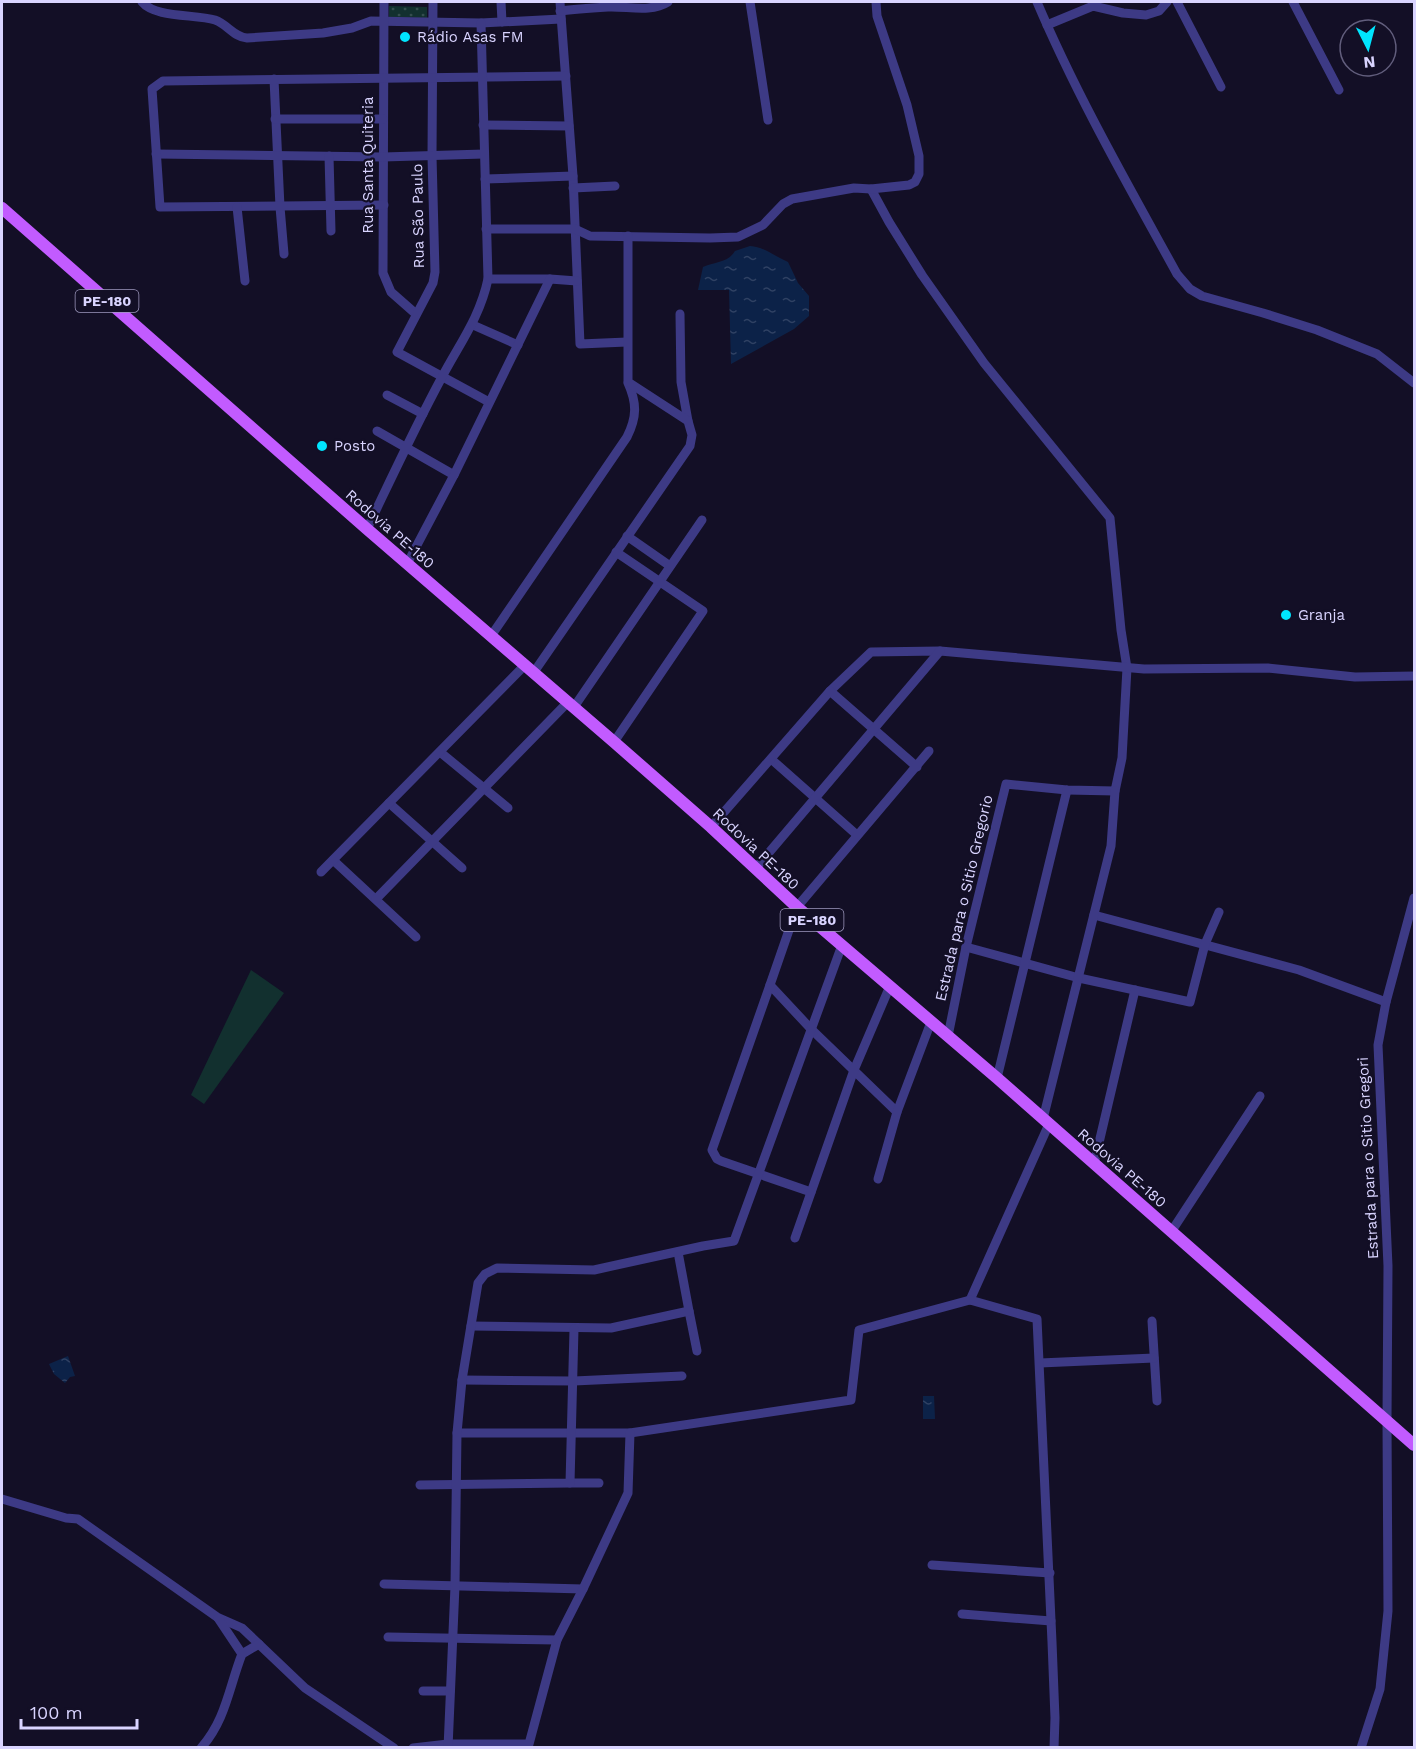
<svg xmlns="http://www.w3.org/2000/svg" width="1416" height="1749" font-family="'Work Sans',sans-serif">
	<defs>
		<pattern id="grass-dots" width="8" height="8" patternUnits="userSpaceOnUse" patternTransform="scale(1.5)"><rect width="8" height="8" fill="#12302f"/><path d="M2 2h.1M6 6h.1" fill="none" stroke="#344d4e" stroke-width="1.8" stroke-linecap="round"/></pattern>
		<pattern id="water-ripples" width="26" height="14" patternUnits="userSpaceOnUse" patternTransform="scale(1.5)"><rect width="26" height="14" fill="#0c2248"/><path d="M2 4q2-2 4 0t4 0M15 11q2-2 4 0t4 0" fill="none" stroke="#2f4163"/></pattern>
	</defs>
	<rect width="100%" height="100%" fill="#130f26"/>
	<!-- grass -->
	<path fill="url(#grass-dots)" d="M389,6L427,7V18L389,17Z"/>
	<!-- garden -->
	<path fill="#12302f" d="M251,970L284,993L204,1104L191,1095Z"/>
	<!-- water -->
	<g fill="url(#water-ripples)">
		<path d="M750,246C764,247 774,256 788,262L798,283L809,296V316L794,329L731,364L729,290H698L703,267C714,262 728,263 735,251Z"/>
		<path d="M68,1356L75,1376L70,1377L65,1383L54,1374L49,1364Z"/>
		<path d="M923,1396H934L935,1419H923Z"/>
	</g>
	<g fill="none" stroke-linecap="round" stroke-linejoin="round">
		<!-- minor -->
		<g stroke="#3d3a85" stroke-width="9">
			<path d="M142,2C155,18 195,14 215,20C227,24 234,37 247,38L323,33L352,28L371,21L481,23L561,19"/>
			<path d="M384,2L383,273L391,292L416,314"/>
			<path d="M433,2L432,156L435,272L433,283L397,352L489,402"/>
			<path d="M501,2L502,22"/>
			<path d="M560,2L573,176L580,344L627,342"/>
			<path d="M750,2L768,120"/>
			<path d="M1037,2C1077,96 1128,185 1177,274L1190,289L1202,296L1263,313L1317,330L1377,354L1414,383"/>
			<path d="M1177,2L1221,87"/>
			<path d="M1293,2L1339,90"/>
			<path d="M560,11C576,9 592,8 608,7C627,6 651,13 668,2"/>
			<path d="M1047,25L1093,6L1123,13L1146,15L1159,11L1167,2"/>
			<path d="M274,79L280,207L284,254"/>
			<path d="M275,119H383"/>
			<path d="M483,125L569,126"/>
			<path d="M156,154L383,157L484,154"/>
			<path d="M329,156L331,231"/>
			<path d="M485,179L573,176"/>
			<path d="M573,188L615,186"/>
			<path d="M871,189L889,222L922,275L984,363L1110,518L1121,630L1127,668L1122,758L1115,791L1067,790L1006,784L966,947L948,1036"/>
			<path d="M384,205L160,207L152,89L163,81L566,76"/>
			<path d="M237,207L245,281"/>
			<path d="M486,229H575L590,236L710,238L738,237L763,225L783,204L792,199L854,188L871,189L909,185L915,182L919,174V156L907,105L877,16L876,2"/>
			<path d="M488,279H550L577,281"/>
			<path d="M680,314L681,382L688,421"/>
			<path d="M473,325L518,345"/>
			<path d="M387,395L423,414"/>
			<path d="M377,431L454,475"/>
			<path d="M367,529C391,479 415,427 442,377C460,343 480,317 488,279L481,23"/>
			<path d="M627,536L670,566"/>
			<path d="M407,564L454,475L550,279"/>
			<path d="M491,636L627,437C637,417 637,403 628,383"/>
			<path d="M534,672L690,446L692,435L688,421L628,382V236"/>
			<path d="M830,691L871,652L940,651L1144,669L1268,668L1355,677L1414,676"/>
			<path d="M574,707L702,520"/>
			<path d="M614,742L703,611L616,552"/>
			<path d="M440,752L508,808"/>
			<path d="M771,759L857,835"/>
			<path d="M389,803L462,868"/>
			<path d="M711,827L830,691L917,767"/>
			<path d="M333,860L416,937"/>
			<path d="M755,869L940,651"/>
			<path d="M321,872L525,665"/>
			<path d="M376,899L568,702"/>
			<path d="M1094,915L1299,970L1386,1002"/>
			<path d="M966,947L1079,978L1190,1002L1205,944L1219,912"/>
			<path d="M770,985L712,1150L717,1159L721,1161L811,1192"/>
			<path d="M997,1078L1067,790"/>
			<path d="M897,1112L811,1029L770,985L797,907L929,751"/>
			<path d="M1043,1119L1111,846L1115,791"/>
			<path d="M1094,1164L1135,990"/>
			<path d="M878,1179L897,1112L931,1022"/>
			<path d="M1171,1232L1260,1096"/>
			<path d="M795,1238L854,1070L890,986"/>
			<path d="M970,1300L1049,1124"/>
			<path d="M689,1311L697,1351"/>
			<path d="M1152,1321L1157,1401"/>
			<path d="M471,1326L611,1328L689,1311L678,1252"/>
			<path d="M1040,1363L1154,1358"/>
			<path d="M462,1380L574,1381L682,1376"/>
			<path d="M457,1433H630L851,1400L859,1330L970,1300L1037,1319L1052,1642L1055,1718L1054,1748"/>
			<path d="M570,1483H599"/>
			<path d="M420,1485L570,1483L574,1329"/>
			<path d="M2,1499L66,1518L78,1519L217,1617L242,1628L305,1688L394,1748"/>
			<path d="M932,1565L1050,1573"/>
			<path d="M384,1584L583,1589"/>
			<path d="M962,1614L1051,1621"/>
			<path d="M218,1618L242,1654"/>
			<path d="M388,1637L557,1640"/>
			<path d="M423,1691H450"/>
			<path d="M201,1748C226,1720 229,1687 242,1654L259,1644"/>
			<path d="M413,1748L448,1744H529L557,1640L583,1589L628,1493L630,1433"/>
			<path d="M448,1748L455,1586L457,1433L462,1380L478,1283L485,1274L497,1268L594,1270L703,1246L734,1241L842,945"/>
			<path d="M1361,1748L1380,1689L1388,1611L1387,1421L1388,1266L1378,1045L1386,1002L1414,898"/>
		</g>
		<!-- major -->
		<path stroke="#c25bff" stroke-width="12" d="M2,208L367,529L614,742L711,827L797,907L997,1078L1414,1445"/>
	</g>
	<!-- markers -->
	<g fill="#00e5ff" stroke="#130f26" stroke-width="2">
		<circle cx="405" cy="37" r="6"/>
		<circle cx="322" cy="446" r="6"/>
		<circle cx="1286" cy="615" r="6"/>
	</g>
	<g text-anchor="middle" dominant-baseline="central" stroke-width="4.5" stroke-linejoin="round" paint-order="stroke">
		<!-- shield labels -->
		<g fill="#130f26" stroke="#9e99be" stroke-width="1.5">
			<rect x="75.5" y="290" width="63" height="22" rx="4.5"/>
			<rect x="780.5" y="909" width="63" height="22" rx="4.5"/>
		</g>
		<g font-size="14" font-weight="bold" fill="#d9d4ff">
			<text x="107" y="301">PE-180</text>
			<text x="812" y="920">PE-180</text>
		</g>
		<!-- poi labels -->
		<g font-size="15" fill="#d9d4ff" stroke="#130f26" text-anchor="start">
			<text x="417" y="37">Rádio Asas FM</text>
			<text x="334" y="446">Posto</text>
			<text x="1298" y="615">Granja</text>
		</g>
		<!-- street labels -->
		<g font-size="15" fill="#d9d4ff" stroke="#130f26">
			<text transform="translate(368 165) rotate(-90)">Rua Santa Quiteria</text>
			<text transform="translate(418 216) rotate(-91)">Rua São Paulo</text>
			<text transform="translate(390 529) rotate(41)">Rodovia PE-180</text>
			<text transform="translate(756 849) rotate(43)">Rodovia PE-180</text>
			<text transform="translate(964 898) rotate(-77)">Estrada para o Sitio Gregorio</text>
			<text transform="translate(1368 1158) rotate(-93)">Estrada para o Sitio Gregori</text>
			<text transform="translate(1122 1168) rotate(41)">Rodovia PE-180</text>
		</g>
	</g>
	<!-- border -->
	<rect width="1416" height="1749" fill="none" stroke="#d9d4ff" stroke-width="6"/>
	<!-- north arrow -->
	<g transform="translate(1368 48) rotate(174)"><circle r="28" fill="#130f26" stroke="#625e7d" stroke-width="1.5"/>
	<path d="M0-4.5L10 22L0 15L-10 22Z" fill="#00e5ff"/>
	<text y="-9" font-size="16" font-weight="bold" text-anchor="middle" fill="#d9d4ff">N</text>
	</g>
	<!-- scale -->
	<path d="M21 1719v9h116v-9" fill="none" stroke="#d9d4ff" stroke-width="3"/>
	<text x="30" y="1719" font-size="18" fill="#d9d4ff" stroke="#130f26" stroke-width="4.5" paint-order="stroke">100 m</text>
</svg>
